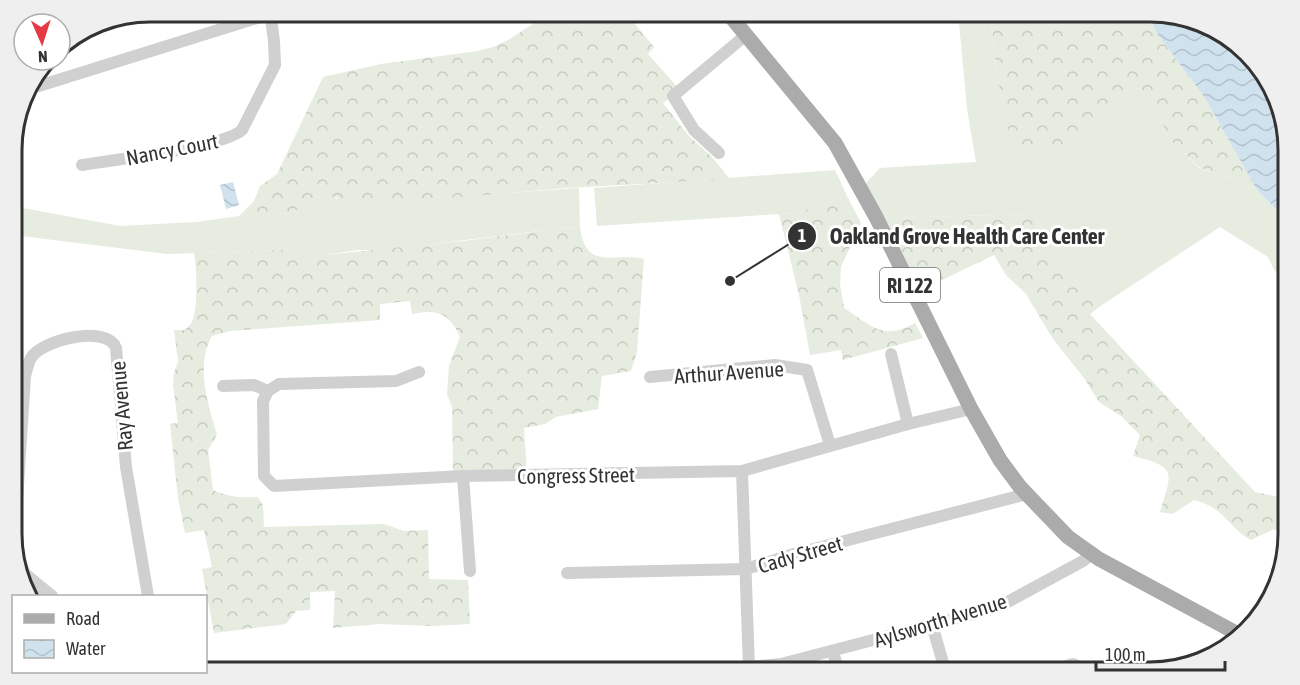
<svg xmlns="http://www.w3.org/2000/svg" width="1300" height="685" font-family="'Asap Condensed',sans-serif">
	<defs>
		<pattern id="forest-crowns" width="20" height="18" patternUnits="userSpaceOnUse" patternTransform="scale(1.5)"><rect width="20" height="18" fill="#e6ecdf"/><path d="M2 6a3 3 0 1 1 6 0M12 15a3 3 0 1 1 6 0" fill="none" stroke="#c6cbc0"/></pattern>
		<pattern id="water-waves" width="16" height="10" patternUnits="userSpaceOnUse" patternTransform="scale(1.5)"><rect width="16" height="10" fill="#cfe2ee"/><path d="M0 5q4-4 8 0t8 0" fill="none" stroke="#b2c2cd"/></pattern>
	</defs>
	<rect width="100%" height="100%" fill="#fff"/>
	<!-- grass -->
	<g fill="#e6ecdf">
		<path d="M958,12H990L997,76L1013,147L1106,107L1117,93L1139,88L1156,110L1169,139L1199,168L1223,176L1252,181L1257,190L1287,220V281L1274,270L1268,257L1220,227L1099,307L1043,243L1035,214L881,218L865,184L880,168L976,162L967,109Z"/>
		<path d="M835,170L847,196L796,213L597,226L594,188Z"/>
		<path d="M579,188L580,228L555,229L384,250H358L324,255L282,250L167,254L13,235L12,206L120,226L196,222L239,216L240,218L284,213L312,205L325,198L407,200Z"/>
	</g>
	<!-- forest -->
	<g fill="url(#forest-crowns)">
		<path d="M551,12H625L654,47L648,54L680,90L663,103L688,135L711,156L730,179L567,188L344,207L338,197C323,198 312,206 297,210C278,215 259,217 240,218L239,216L254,201L260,186L277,174L323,77L381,64L478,51L493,47L510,39Z"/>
		<path d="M990,12H1147L1156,32L1205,98L1252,181L1223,176L1200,168L1169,139L1156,110L1139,88L1117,93L1092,128L1052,152H1031L1012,147L997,76Z"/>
		<path d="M847,196L861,223L841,267L840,284L844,308C872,326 883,341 915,323L923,338L843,360L841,350L810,355L799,295L779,214L796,213Z"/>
		<path d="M1035,214L1043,243L1099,307L1090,314L1255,492L1288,499V534L1274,529L1251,540C1227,527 1226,508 1194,500L1173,514L1160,512C1172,472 1178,467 1133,456L1140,435L1121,416L1099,402L1084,378L1053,339L1026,294L1006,275L994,255L917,292L881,218Z"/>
		<path d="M580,228C586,272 615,252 644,259L637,352L631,371L602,376L598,409L556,417L545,424L524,428L527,474L453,475L452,407L447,394L449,365L460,337C449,313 437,309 412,314L410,301L380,304V320L230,331L212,336C195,366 208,404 217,435L208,450L213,490C229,497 241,498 258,497L263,505L264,527L384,524L404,531L428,530L429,579L468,580L470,624L431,626L380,624L333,628L335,591L310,592V610L296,611L286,624L214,633L202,569L212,567L204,530L185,533L178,498L170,424L178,423L173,385L174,373L178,362L174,330H185C187,327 190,325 192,322C198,310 197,267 194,253L282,250L324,255L463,241L555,229Z"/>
	</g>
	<!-- water -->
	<g fill="url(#water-waves)">
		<path d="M1147,12L1211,26L1250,61L1271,92L1287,133V220L1257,190L1205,98L1156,32Z"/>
		<path d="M233,182L239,205L226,209L220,185Z"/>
	</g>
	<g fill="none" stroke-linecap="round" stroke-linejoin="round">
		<!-- minor -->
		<g stroke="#d0d0d0" stroke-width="12">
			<path d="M26,90L276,12"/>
			<path d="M719,153L694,130L673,96L746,35"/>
			<path d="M82,165C113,160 224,147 242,130L275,65L274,41L270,12"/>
			<path d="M891,354L908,424"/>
			<path d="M419,372L396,381L279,384L268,391L263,401L264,476L274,486L463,476L742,471L908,424L971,409"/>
			<path d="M650,377L775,365L807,370L830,445"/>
			<path d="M223,386L254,385L268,391"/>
			<path d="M742,471L749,667"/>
			<path d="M463,476L470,571"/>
			<path d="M567,573L746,569L794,554L1027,494"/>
			<path d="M52,596L25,574L14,547L25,376C27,370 28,363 31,358C41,340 107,324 116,348L126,467L148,596"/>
			<path d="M932,625L946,673"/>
			<path d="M833,652L839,673"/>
			<path d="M162,672V673"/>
			<path d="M526,673L749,667L781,664L988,610L1002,605L1083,561L1093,553"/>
			<path d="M1057,673L1059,668L1073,664L1095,673"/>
		</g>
		<!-- major -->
		<path stroke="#ababab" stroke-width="15" d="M727,12L835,143L876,217L971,409L1000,460L1020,487L1068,537L1099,559L1240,635"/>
	</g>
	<g text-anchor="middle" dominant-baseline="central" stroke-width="6" stroke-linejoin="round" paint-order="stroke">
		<!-- shield labels -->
		<rect fill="#fff" stroke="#707070" stroke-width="1.5" x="880" y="268" width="60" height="34" rx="4.5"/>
		<g font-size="20" font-weight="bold" fill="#333">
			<text x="910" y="285">RI 122</text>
		</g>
		<!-- street labels -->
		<g font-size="21" fill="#333" stroke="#fff">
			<text transform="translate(172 149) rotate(-11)">Nancy Court</text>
			<text transform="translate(729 372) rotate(-4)">Arthur Avenue</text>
			<text transform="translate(121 406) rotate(-95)">Ray Avenue</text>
			<text transform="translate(576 475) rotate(-1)">Congress Street</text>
			<text transform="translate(800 554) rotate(-16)">Cady Street</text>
			<text transform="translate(940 620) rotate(-17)">Aylsworth Avenue</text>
		</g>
	</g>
	<!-- crop -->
	<path d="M0 0H1300V685H0ZM150 22H1150A128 128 0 0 1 1278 150V534A128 128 0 0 1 1150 662H150A128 128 0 0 1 22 534V150A128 128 0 0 1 150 22Z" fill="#efefef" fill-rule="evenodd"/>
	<path fill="none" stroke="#333" stroke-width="3" d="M150 22H1150A128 128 0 0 1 1278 150V534A128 128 0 0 1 1150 662H150A128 128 0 0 1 22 534V150A128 128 0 0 1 150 22Z"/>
	<!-- callouts -->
	<path fill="none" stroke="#333" stroke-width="2" d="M730 281L802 236"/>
	<g fill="#333" stroke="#fff" stroke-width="2">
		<circle cx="730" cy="281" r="6"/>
		<circle cx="802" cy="236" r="15"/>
	</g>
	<g font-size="18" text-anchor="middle" font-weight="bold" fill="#fff">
		<text x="802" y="242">1</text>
	</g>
	<g font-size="22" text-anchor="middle" font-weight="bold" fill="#333" stroke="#fff" stroke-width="6" stroke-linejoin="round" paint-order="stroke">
		<text x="967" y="244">Oakland Grove Health Care Center</text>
	</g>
	<!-- legend -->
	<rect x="12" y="595" width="195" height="78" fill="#ffffff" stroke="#adadad" stroke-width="1.5"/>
	<rect x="24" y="614" width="30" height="9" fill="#ababab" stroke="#adadad" stroke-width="1.5"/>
	<text x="66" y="625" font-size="18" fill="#333333">Road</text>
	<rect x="24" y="640" width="30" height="18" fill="url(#water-waves)" stroke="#adadad" stroke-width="1.5"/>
	<text x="66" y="655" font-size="18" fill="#333333">Water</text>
	<!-- north arrow -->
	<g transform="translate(42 42) rotate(177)"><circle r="28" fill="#ffffff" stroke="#adadad" stroke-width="1.5"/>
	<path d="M0-4.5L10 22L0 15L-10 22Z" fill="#e63946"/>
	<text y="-9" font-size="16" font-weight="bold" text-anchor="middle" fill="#333333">N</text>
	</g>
	<!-- scale -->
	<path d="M1096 661v9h129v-9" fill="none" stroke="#333333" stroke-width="3"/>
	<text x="1105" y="661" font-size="18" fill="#333333" stroke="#ffffff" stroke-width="4.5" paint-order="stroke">100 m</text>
</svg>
